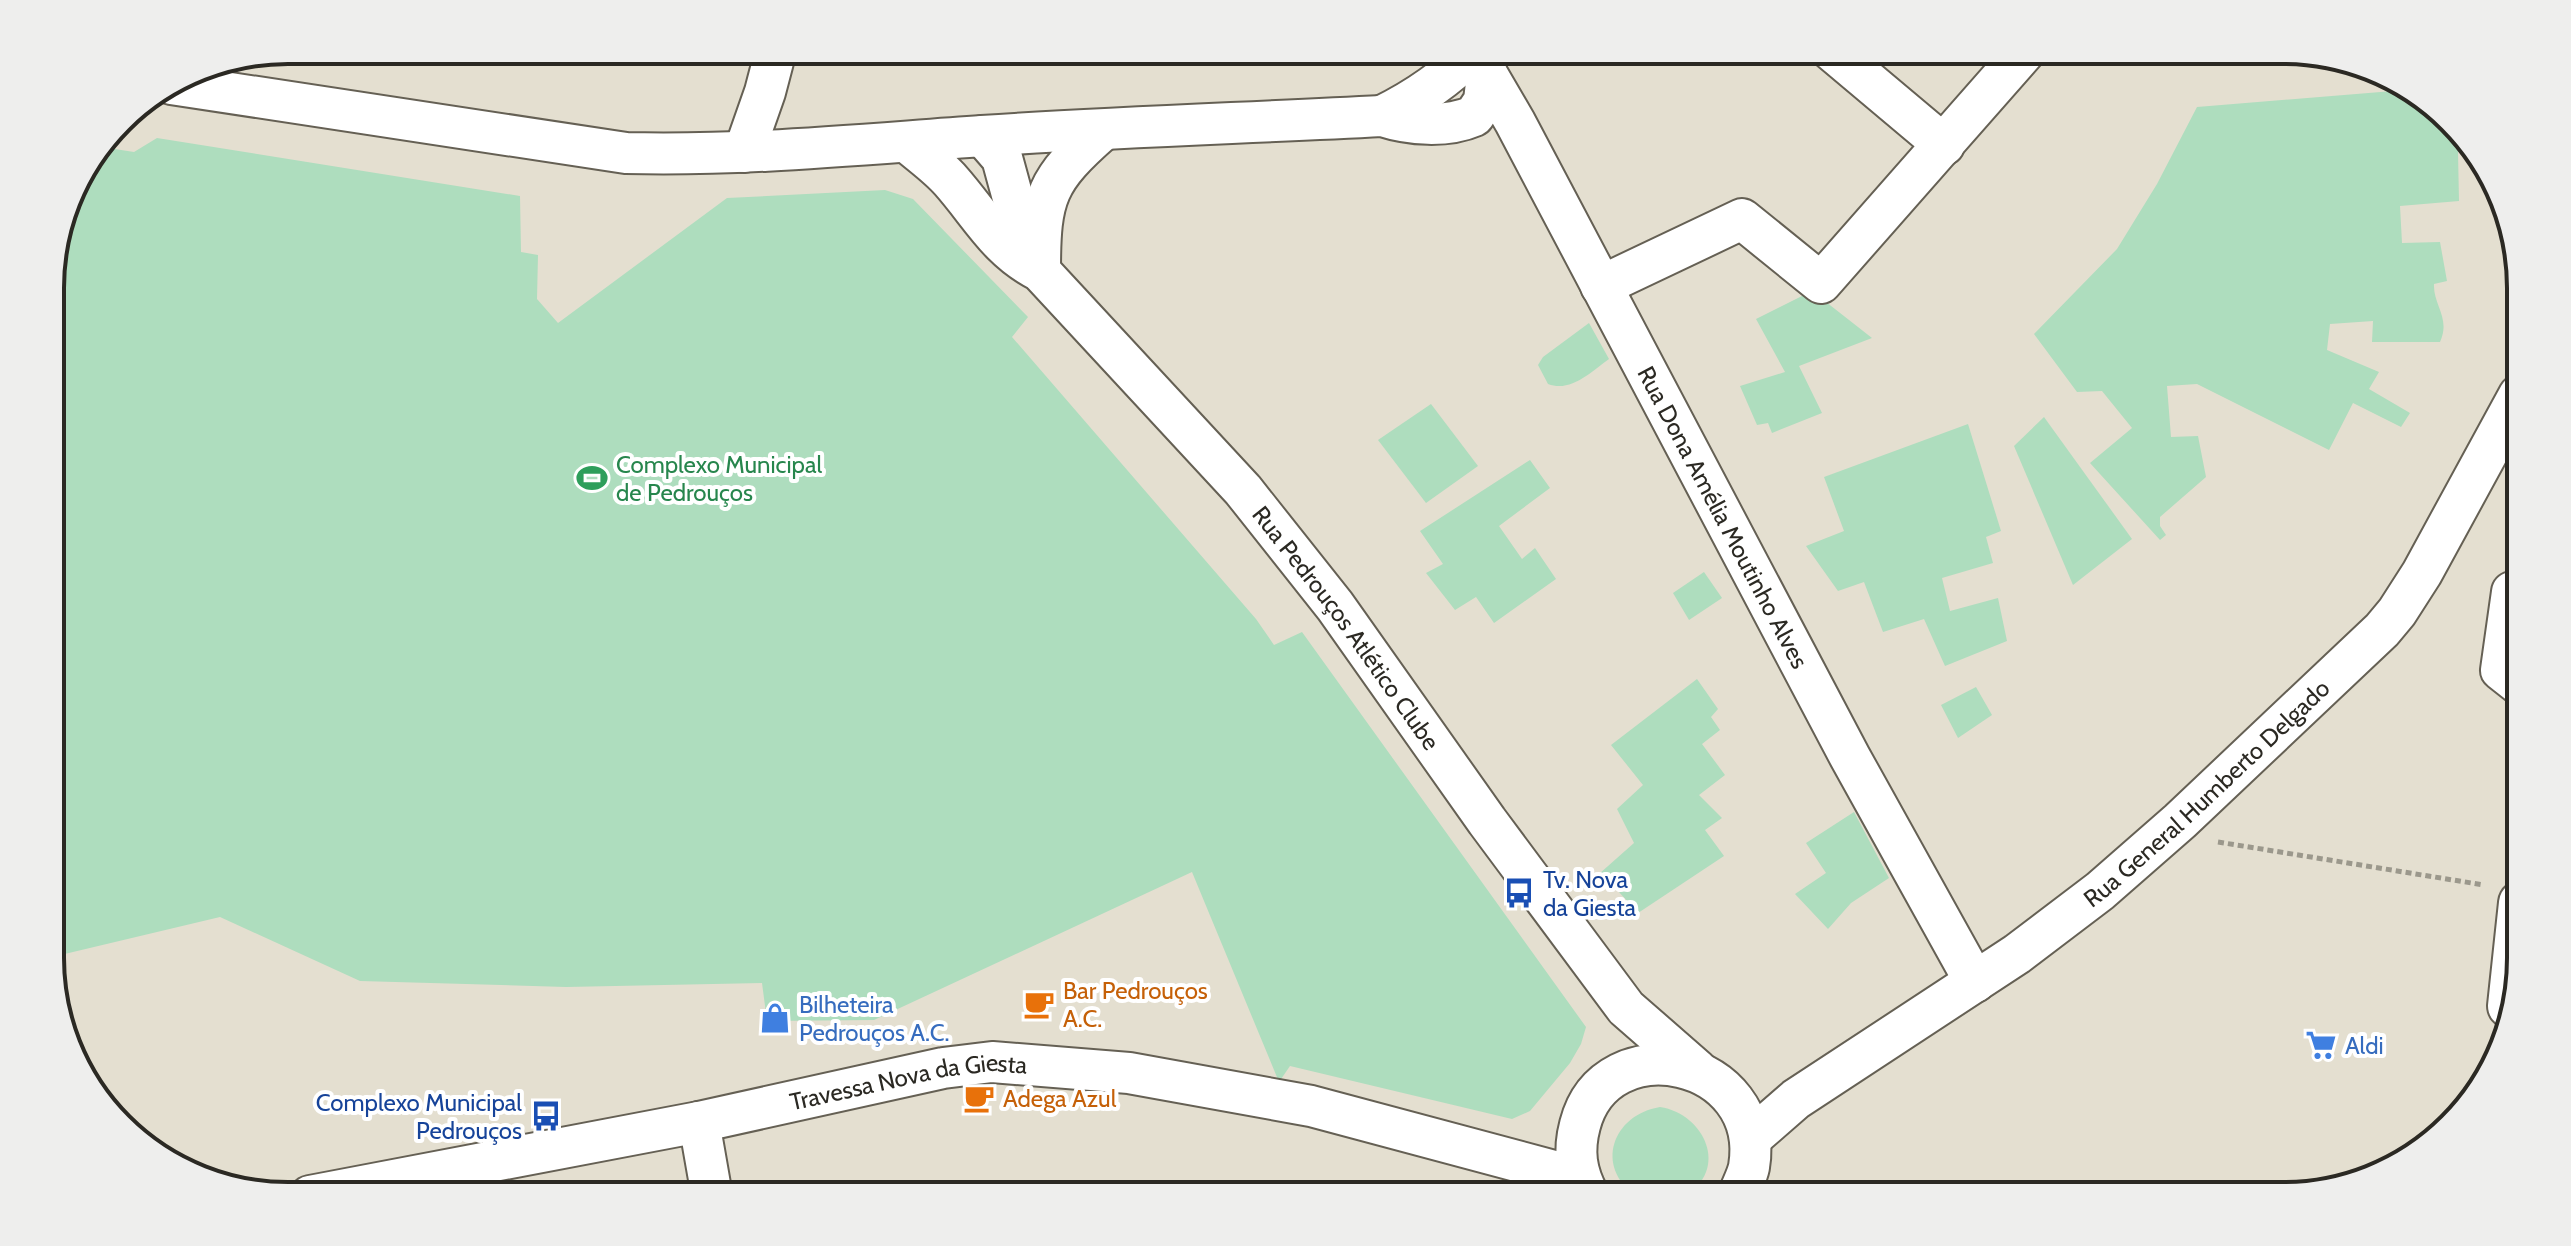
<svg xmlns="http://www.w3.org/2000/svg" width="2571" height="1246" font-family="Cabin,sans-serif">
	<rect width="100%" height="100%" fill="#e4dfd0"/>
	<!-- green -->
	<g fill="#aeddbe">
		<path d="M2405,90L2474,151L2458,152L2459,201L2400,206L2402,243L2440,242L2447,281L2434,284C2433,305 2451,318 2440,342H2372L2373,321L2330,324L2327,350L2379,372L2369,389L2410,413L2401,427L2353,403L2329,450L2197,384L2167,386L2171,437L2198,436L2206,477L2160,517V526L2166,535L2160,540L2090,463L2132,428L2102,391L2077,392L2034,334L2117,249L2157,184L2197,107Z"/>
		<path d="M157,138L520,196L521,252L538,255L537,299L558,323L727,198L885,190L913,199L1028,317L1012,337L1256,619L1274,645L1302,632L1586,1027L1581,1044L1570,1063L1530,1111L1512,1119L1290,1066L1279,1082L1192,872L874,1020L767,1021L762,983L566,987L360,981L220,917L52,957L51,272L74,183L102,147L134,152Z"/>
		<path d="M1812,291L1872,338L1799,366L1822,413L1772,433L1768,423L1757,425L1740,386L1785,372L1756,319Z"/>
		<path d="M1589,323L1609,359C1592,371 1571,393 1548,384L1538,365L1543,357Z"/>
		<path d="M1431,404L1478,466L1426,503L1378,440Z"/>
		<path d="M2044,417L2132,539L2073,585L2014,446Z"/>
		<path d="M1968,424L2001,531L1986,537L1993,563L1942,578L1950,611L1998,598L2007,641L1945,666L1924,619L1883,632L1864,582L1838,591L1806,546L1844,531L1824,477Z"/>
		<path d="M1530,460L1550,488L1499,526L1522,559L1535,548L1556,579L1494,623L1476,597L1455,610L1426,573L1443,564L1420,531Z"/>
		<path d="M1704,572L1722,598L1689,620L1673,593Z"/>
		<path d="M1697,679L1718,709L1711,717L1720,730L1702,744L1725,775L1699,795L1722,818L1705,830L1724,856L1638,913L1619,892L1627,884L1619,873L1604,884L1599,874L1634,843L1617,809L1643,785L1611,745Z"/>
		<path d="M1976,687L1992,715L1958,738L1941,705Z"/>
		<path d="M1854,812L1889,878L1851,903L1828,929L1795,894L1826,873L1806,843Z"/>
		<path d="M1660,1107C1705,1114 1730,1170 1684,1196H1636C1594,1167 1612,1115 1660,1107Z"/>
	</g>
	<g fill="none" stroke-linecap="round" stroke-linejoin="round">
		<!-- minor casing -->
		<g stroke="#656054" stroke-width="44">
			<g id="minor">
				<path id="s1" d="M1473,50L1515,122L1850,757L1975,982"/>
				<path d="M1831,50L1944,145"/>
				<path d="M171,84L626,153C745,156 864,144 982,136C1115,127 1249,123 1382,116C1410,125 1446,128 1474,116L1484,101L1487,74"/>
				<path d="M1382,116C1417,99 1447,78 1475,50"/>
				<path d="M983,136L1002,158L1017,213L1034,256"/>
				<path id="s2" d="M908,143C922,155 939,167 951,181C981,215 998,250 1040,271L1243,490L1335,606L1487,821L1626,1008L1697,1070"/>
				<path d="M744,152L765,92L776,50"/>
				<path d="M1040,271C1040,196 1046,180 1103,130"/>
				<path d="M1601,286L1742,219L1821,283L2026,50"/>
				<path d="M2520,590L2512,592L2501,670L2520,685"/>
				<path d="M699,1122L712,1196"/>
				<path id="s3" d="M1750,1139L1796,1099L2017,954L2100,891L2180,821L2382,630L2397,612L2422,573L2519,395"/>
				<path id="s4" d="M310,1196L699,1122L943,1068L992,1062L1129,1073L1311,1106L1580,1178"/>
				<path d="M1589,1196C1576,1172 1573,1151 1580,1125C1606,1024 1767,1058 1749,1167C1747,1177 1741,1187 1738,1196"/>
			</g>
		</g>
		<!-- major casing -->
		<g stroke="#656054" stroke-width="48">
			<path id="major" d="M2510,1006L2521,903"/>
		</g>
		<!-- path -->
		<path stroke="#9b988c" stroke-width="5" stroke-dasharray="6 4" stroke-linecap="butt" d="M2218,842L2484,885"/>
		<!-- minor -->
		<use href="#minor" stroke="#fff" stroke-width="40"/>
		<!-- major -->
		<use href="#major" stroke="#fff" stroke-width="44"/>
	</g>
	<!-- icons -->
	<defs>
		<g id="stadium-bare" transform="scale(2.4)"><path d="M0-5a6.5 5 0 1 0 0 10a6.5 5 0 1 0 0-10ZM-3.5-1.8h7v3.6h-7Z" fill="#2e9e5b" stroke="#fff" stroke-width="2.5" paint-order="stroke"/></g>
		<g id="bus-bare" transform="scale(2.4)"><path d="M-5-6H5V4H4V6H2V4H-2V6H-4V4H-5ZM-3.5-4V0h7V-4ZM-3.5 1.2v1.5H-2V1.2ZM2 1.2v1.5H3.5V1.2Z" fill="#1a4fb4" stroke="#fff" stroke-width="2.5" paint-order="stroke"/></g>
		<g id="cafe-bare" transform="scale(2.4)"><path d="M-5.5-4.5H6V0H3Q3 3.5 0 3.5H-2.5Q-5.5 3.5-5.5 0ZM3-3.2v2h1.7v-2ZM-6 4.5H4V6H-6Z" fill="#e8710a" stroke="#fff" stroke-width="2.5" paint-order="stroke"/></g>
		<g id="shop-bare" transform="scale(2.4)"><path d="M-5-2.5h2.3a2.7 3.5 0 0 1 5.4 0H5L5.5 6h-11ZM-1.5-2.5h3a1.5 2.3 0 0 0-3 0Z" fill="#3f7fe0" stroke="#fff" stroke-width="2.5" paint-order="stroke"/></g>
		<g id="supermarket-bare" transform="scale(2.4)"><path d="M-6-5.5h2.5l.6 2H6L4.5 2H-2.5L-4.4-4H-6ZM-1.5 3.2a1.3 1.3 0 1 0 .1 0ZM3 3.2a1.3 1.3 0 1 0 .1 0Z" fill="#3f7fe0" stroke="#fff" stroke-width="2.5" paint-order="stroke"/></g>
	</defs>
	<g fill-rule="evenodd">
		<use href="#stadium-bare" x="592" y="478"/>
		<use href="#bus-bare" x="1519" y="893"/>
		<use href="#cafe-bare" x="1039" y="1004"/>
		<use href="#shop-bare" x="775" y="1018"/>
		<use href="#supermarket-bare" x="2321" y="1045"/>
		<use href="#cafe-bare" x="979" y="1098"/>
		<use href="#bus-bare" x="546" y="1116"/>
	</g>
	<g text-anchor="middle" dominant-baseline="central" stroke-width="8" stroke-linejoin="round" paint-order="stroke">
		<!-- leisure labels -->
		<g font-size="24" fill="#27864d" stroke="#fff" text-anchor="start">
			<text x="616" y="464">Complexo Municipal<tspan x="616" dy="28">de Pedrouços</tspan></text>
		</g>
		<!-- street labels -->
		<g font-size="24" fill="#2b2923" stroke="#fff">
			<text stroke="none"><textPath href="#s1" startOffset="530">Rua Dona Amélia Moutinho Alves</textPath></text>
			<text stroke="none"><textPath href="#s2" startOffset="656">Rua Pedrouços Atlético Clube</textPath></text>
			<text stroke="none"><textPath href="#s3" startOffset="574">Rua General Humberto Delgado</textPath></text>
			<text stroke="none"><textPath href="#s4" startOffset="610">Travessa Nova da Giesta</textPath></text>
		</g>
		<!-- transit labels -->
		<g font-size="24" fill="#164399" stroke="#fff" text-anchor="start">
			<text x="1543" y="879">Tv. Nova<tspan x="1543" dy="28">da Giesta</tspan></text>
			<text x="522" y="1102" text-anchor="end">Complexo Municipal<tspan x="522" dy="28">Pedrouços</tspan></text>
		</g>
		<!-- food labels -->
		<g font-size="24" fill="#c56008" stroke="#fff" text-anchor="start">
			<text x="1063" y="990">Bar Pedrouços<tspan x="1063" dy="28">A.C.</tspan></text>
			<text x="1003" y="1098">Adega Azul</text>
		</g>
		<!-- shop labels -->
		<g font-size="24" fill="#366cbe" stroke="#fff" text-anchor="start">
			<text x="799" y="1004">Bilheteira<tspan x="799" dy="28">Pedrouços A.C.</tspan></text>
			<text x="2345" y="1045">Aldi</text>
		</g>
	</g>
	<!-- crop -->
	<path d="M0 0H2571V1246H0ZM288 64H2283A224 224 0 0 1 2507 288V958A224 224 0 0 1 2283 1182H288A224 224 0 0 1 64 958V288A224 224 0 0 1 288 64Z" fill="#eeeeed" fill-rule="evenodd"/>
	<path fill="none" stroke="#2b2923" stroke-width="4" d="M288 64H2283A224 224 0 0 1 2507 288V958A224 224 0 0 1 2283 1182H288A224 224 0 0 1 64 958V288A224 224 0 0 1 288 64Z"/>
</svg>
